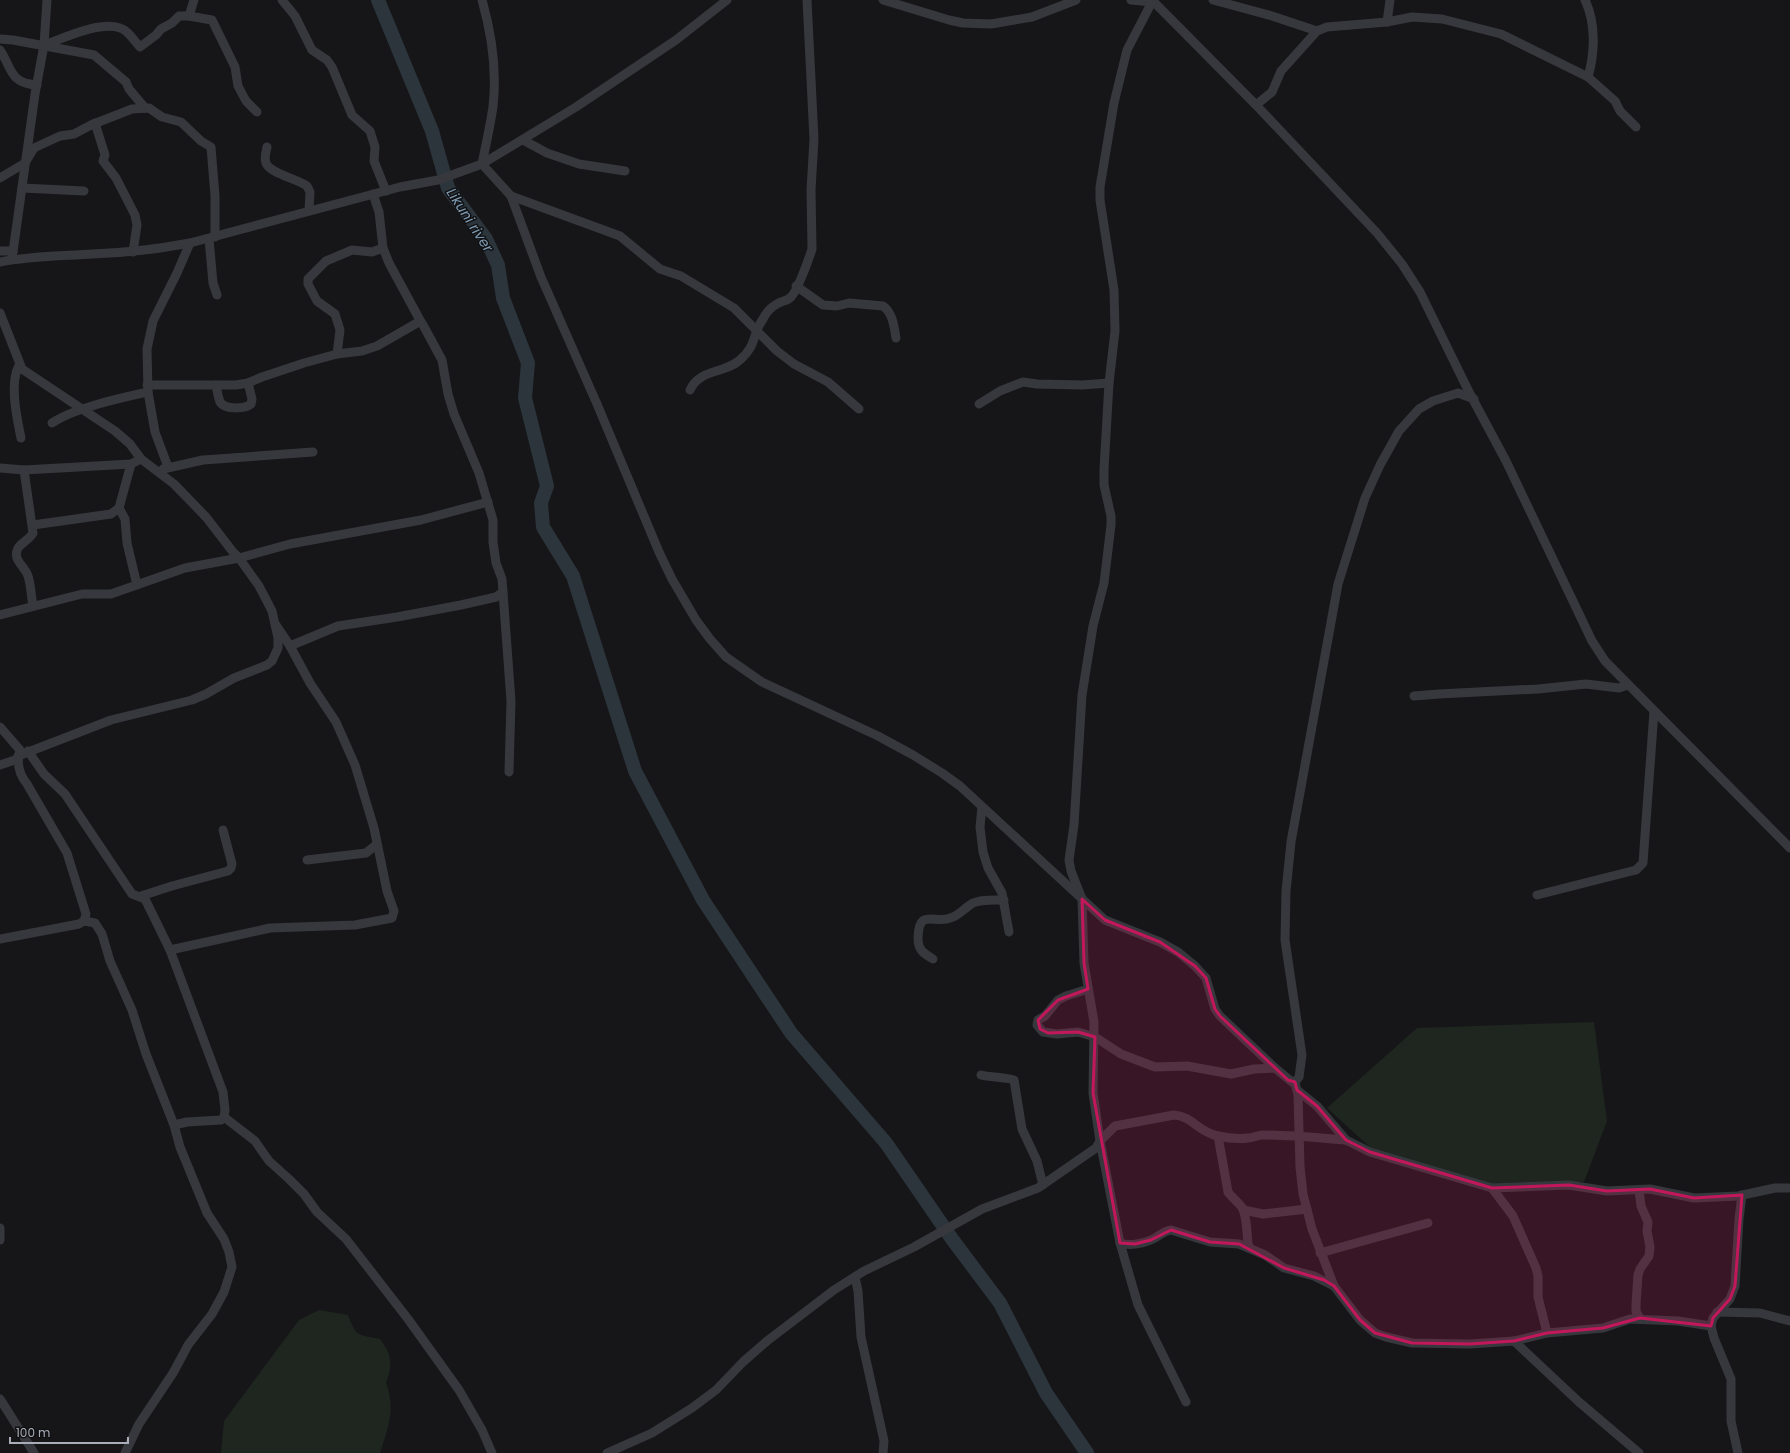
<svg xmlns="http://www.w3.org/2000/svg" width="1790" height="1453" font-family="Poppins,sans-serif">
	<rect width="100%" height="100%" fill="#161618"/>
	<!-- green -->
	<g fill="#1e261f">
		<path d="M1594,1022L1607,1121L1584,1182L1490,1184L1372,1149L1327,1108L1417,1028Z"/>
		<path d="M319,1310L348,1315C357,1338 357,1334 380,1339C392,1355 393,1364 386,1383C396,1409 388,1428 380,1453H221L224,1421L299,1320Z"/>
	</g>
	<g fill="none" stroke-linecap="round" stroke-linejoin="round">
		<!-- river -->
		<path stroke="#2c353c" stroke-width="14" d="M378,0L432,131L448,188L486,239L498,265L503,298L528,363L525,398L547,486L541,503L543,527L573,576L635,771L703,900L791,1033L886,1143L952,1239L1000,1303L1046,1393L1087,1453"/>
		<!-- minor -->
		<g stroke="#37383d" stroke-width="9">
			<path d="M282,0L295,16L312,50L327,60L332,67L352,115L370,131L375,147L374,161L386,191"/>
			<path d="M482,0C492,35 497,71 493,107C490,126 486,145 482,164L511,196L541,277L597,404L659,552L672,579L696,620L710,639L726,657L762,682L878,736L913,755L942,773L960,786L1105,920L1160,942L1178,952L1195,966L1206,978L1215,1009L1220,1016L1275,1068L1292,1082H1295L1299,1077L1302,1055L1285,940L1286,891L1291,842L1338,584L1365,498L1380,465L1399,431L1419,409L1433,401L1458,393L1474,399"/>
			<path d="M883,0L949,20L963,23L991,24L1032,17L1076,0"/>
			<path d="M1131,0L1153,2"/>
			<path d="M1152,0L1256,105L1377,233L1402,264L1420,292L1469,392L1506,461L1592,641L1605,661L1790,848"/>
			<path d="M1213,0L1272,16L1317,31"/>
			<path d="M1585,0C1596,23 1595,53 1588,77L1615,101L1620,111L1636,127"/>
			<path d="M189,16L194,0"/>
			<path d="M1387,22L1390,0"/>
			<path d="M0,39L13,40L94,55L126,82L129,89L145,108"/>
			<path d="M44,45C64,38 99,21 120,28C128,30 134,41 140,47L156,35L161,29L172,23L179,16H189L212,20L235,67L238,86L246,101L257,112"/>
			<path d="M0,50C12,68 9,83 37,85"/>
			<path d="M1256,105L1272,92L1281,71L1317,31L1327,27L1387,22L1412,17L1442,19L1501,34L1588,77"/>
			<path d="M95,123L105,155L103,161L116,178L135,215L137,225L133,252"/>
			<path d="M523,140L547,153L579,164L625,171"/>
			<path d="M267,147C266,152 264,158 266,163C269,173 298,179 307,186L310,192L309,211"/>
			<path d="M0,178L25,163L34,148L60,136L74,134L91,125L132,109L149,108L162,117L181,122L201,141L211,147L215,196V237"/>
			<path d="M22,188L84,191"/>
			<path d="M373,194L379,212L383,248L389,263L421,322"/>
			<path d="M511,196L620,236L660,269L681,276L734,308L777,351L794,364L828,382L859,409"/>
			<path d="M209,239L213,283L217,295"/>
			<path d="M0,251H13"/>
			<path d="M12,259L35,94L44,45L47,0"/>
			<path d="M0,262C30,256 62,256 92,254C125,253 158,249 190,243L400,187L438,180L482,164L576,107L676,40L727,0"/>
			<path d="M796,286L823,305L837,306L849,303L883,306C893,313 894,327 896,338"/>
			<path d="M0,313L22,369L115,431L130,444L141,459L174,484L206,517L233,552L239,558L259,586L272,611L278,638V648L272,661L267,665L234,678L206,694L192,700L111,720L18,756"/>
			<path d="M337,354L340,330L335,314L317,301L308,284V279L326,261L352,250L372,252L383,248"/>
			<path d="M19,365C9,384 17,418 21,438"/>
			<path d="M147,385H236L248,383L262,377L304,363L337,354L362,351L377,346L417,323L421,322L423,325L442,360L448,394L454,414L479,473L493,520V542L496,563L502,579L511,701L509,772"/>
			<path d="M216,385C217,390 218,397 220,402C225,410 245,409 251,404L252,399L248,383"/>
			<path d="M690,390C700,368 726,374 741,359C757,345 752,334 763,319C766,313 771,307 777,304C782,301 787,301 791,297C797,291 807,264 810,255L812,249L811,190L814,139L807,0"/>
			<path d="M979,404L1000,391L1023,382L1037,384L1082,385L1109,383"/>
			<path d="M52,423C74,408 121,398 148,392"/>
			<path d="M168,467L155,432L148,392L147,349L153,321L177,273L190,243"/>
			<path d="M0,468L24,470L131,464L141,459"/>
			<path d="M163,469L203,460L313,452"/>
			<path d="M24,470L33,533C29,540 22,542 18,548C12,560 24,565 28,576C31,585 31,596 33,606"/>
			<path d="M119,508L125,519L127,543L137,585"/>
			<path d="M33,525L111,514L119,508L131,464"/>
			<path d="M0,615L82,594H111L185,568L239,558L290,544L421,520L488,502"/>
			<path d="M290,646L338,626L397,617L461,605L496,597L503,592"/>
			<path d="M1414,696L1439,694L1538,689L1586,684L1619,688L1628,685"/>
			<path d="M0,727L20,750C16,763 19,774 27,784L67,853L86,914L84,921L79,924L0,939"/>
			<path d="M28,751L44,774L65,794L132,894L145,899L170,950L270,928L355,925L392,918L394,911L387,891L374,828L355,765L336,722L310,683L290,646L276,625"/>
			<path d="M0,765L18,759"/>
			<path d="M982,807L980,827L983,852L988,868L1002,893L1009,932"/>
			<path d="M307,860L366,853L377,844"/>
			<path d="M1537,895L1636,870L1643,863L1654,711"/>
			<path d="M141,896L172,886L228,871L231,868L232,864L223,830"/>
			<path d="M84,921L95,923L102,934L110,961L132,1010L146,1054L174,1125L180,1147L207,1213L224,1239L229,1252L232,1267L224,1292L212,1314L188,1345L173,1373L139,1424L125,1453"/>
			<path d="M170,950L223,1092L225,1110L224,1117L221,1120L187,1122L174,1125"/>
			<path d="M933,959C923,953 918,950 918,938C919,906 935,926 953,917C960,914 966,907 973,903C982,899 994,900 1004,900"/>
			<path d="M1088,989L1066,996L1058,1000L1045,1016L1038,1020L1037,1025L1043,1032L1057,1034L1078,1032L1095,1037L1121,1054L1155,1067L1187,1066L1231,1074L1254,1069L1275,1068"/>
			<path d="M981,1075C988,1077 1012,1078 1014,1080L1022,1129L1037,1161L1043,1185"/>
			<path d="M1295,1082L1298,1095L1300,1167L1303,1194L1312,1229L1334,1286L1360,1320L1375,1333L1386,1337L1412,1343L1470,1344L1514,1341L1547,1333L1603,1328L1630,1319L1678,1321L1711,1326"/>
			<path d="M1297,1090L1317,1106L1346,1140L1370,1152L1492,1188L1569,1185L1607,1191L1650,1189L1694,1198L1738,1196L1775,1188H1790"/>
			<path d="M224,1117L255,1141L269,1161L289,1179L304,1194L317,1212L346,1239L408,1319L459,1390L482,1430L492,1453"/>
			<path d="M1218,1136L1228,1192C1232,1198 1239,1202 1243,1209C1247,1219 1247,1234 1248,1244L1250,1248"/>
			<path d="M1492,1188L1513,1216L1536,1268L1538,1276V1297L1547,1333"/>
			<path d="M1639,1190L1641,1206L1648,1222L1647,1231L1650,1247L1649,1256L1640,1269L1638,1275L1636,1304V1312L1640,1318"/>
			<path d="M1243,1210L1263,1214L1307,1209"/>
			<path d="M0,1228V1240"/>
			<path d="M1120,1243C1129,1246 1142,1244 1151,1240C1158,1237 1163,1231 1171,1230L1210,1242L1239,1244L1265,1255L1284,1268L1314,1276L1334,1286"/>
			<path d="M1320,1253L1428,1223"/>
			<path d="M855,1277L858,1291L861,1337L884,1441L883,1453"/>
			<path d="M1717,1312L1760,1313L1790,1321"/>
			<path d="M1514,1341L1579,1402L1639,1453"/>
			<path d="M0,1399L34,1453"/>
			<path d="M1186,1402L1138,1305L1120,1243L1100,1141L1115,1126L1174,1115C1192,1116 1198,1132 1218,1136C1227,1138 1239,1139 1248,1138C1253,1138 1258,1135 1263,1135C1291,1135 1319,1138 1346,1140"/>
			<path d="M607,1453L652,1433L692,1408L716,1390L743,1362L767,1341L834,1290L864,1271L914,1247L982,1209L1038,1188L1096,1148L1100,1141L1093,1093L1094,1022L1084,963L1082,899L1071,871L1069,860L1074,825L1082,695L1093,626L1104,583L1111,525V516L1104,485V469L1109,383L1115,331L1114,290L1100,200V187L1114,103L1127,50L1153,0"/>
			<path d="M1738,1453L1731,1421V1379L1714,1338L1711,1326L1713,1318L1730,1299L1735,1286L1739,1219L1742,1195"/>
		</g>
	</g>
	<!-- marked area -->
	<path fill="#c2185b" fill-opacity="0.2" stroke="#c2185b" stroke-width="3" stroke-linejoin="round" d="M1082,899L1105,920L1160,942L1195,966L1206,978L1215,1009L1220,1016L1288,1080L1295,1082L1297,1090L1317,1106L1346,1140L1370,1152L1492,1188L1569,1185L1607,1191L1650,1189L1694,1198L1742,1195L1735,1286L1730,1299L1713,1318L1711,1326L1640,1318L1603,1328L1547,1333L1514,1341L1470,1344L1412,1343L1375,1333L1360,1320L1334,1286L1324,1280L1284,1268L1239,1244L1210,1242L1171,1230L1151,1240L1135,1244L1120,1243L1093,1093L1095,1037L1078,1032L1048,1033L1040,1029L1038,1020L1058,1000L1088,989L1084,963Z"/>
	<g text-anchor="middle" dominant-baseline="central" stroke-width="3" stroke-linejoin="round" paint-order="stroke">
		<!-- water labels -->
		<g font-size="14" font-style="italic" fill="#7f9bb3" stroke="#111113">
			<text transform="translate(470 220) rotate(57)">Likuni river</text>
		</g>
	</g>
	<!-- scale -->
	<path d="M10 1437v6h118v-6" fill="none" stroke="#a8adb8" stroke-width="2"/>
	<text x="16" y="1437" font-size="12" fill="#a8adb8" stroke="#111113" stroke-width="3" paint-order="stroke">100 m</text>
</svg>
